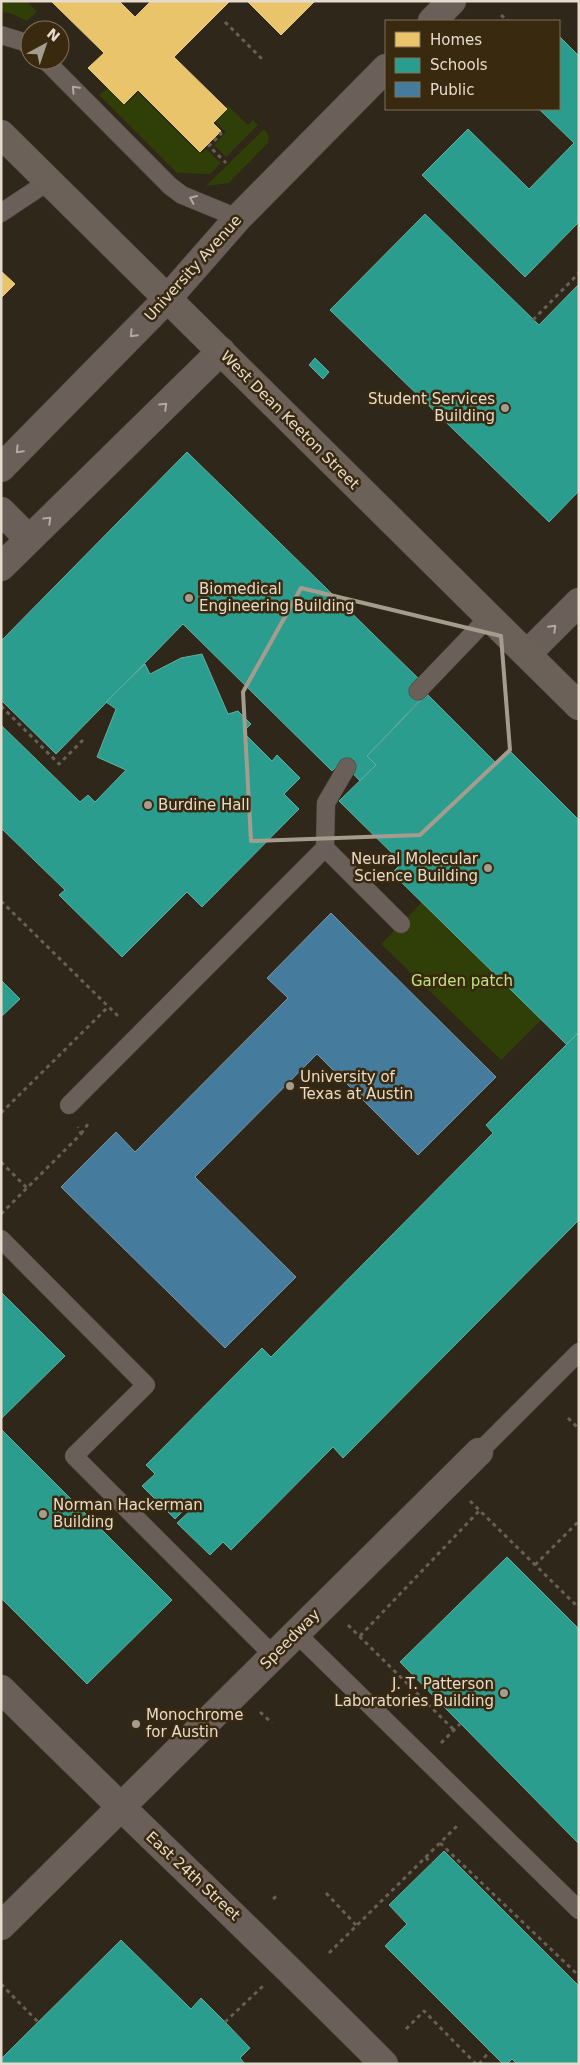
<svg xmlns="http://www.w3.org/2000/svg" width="580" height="2065" font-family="'DejaVu Sans',sans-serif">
	<rect width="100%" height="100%" fill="#2f2719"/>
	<!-- green -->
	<g fill="#303e07">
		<path d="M1,1H26L37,11L27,21L10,13L1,12Z"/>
		<path d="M108,88L122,102L127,103L138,92L196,150L202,153L206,149L221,163L210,174L177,173L99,95Z"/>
		<path d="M227,105L248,125L253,120L258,125L226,157L214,145L226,132L213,120Z"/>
		<path d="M264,129L269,136L268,143L229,183L206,186Z"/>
		<path d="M422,902L542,1019L501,1060L381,944Z"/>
	</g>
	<!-- homes -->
	<g fill="#e9c46a" stroke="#e8cb88">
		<path d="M51,1H119L135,17L151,1H230L174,57L227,109L213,123L221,131L200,152L138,90L124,104L88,68L104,53Z"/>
		<path d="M247,1H315L281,35Z"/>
		<path d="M1,271L15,284L1,298Z"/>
	</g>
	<!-- schools -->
	<g fill="#2a9d8f" stroke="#62b0a2">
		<path d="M559,36L579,56V222L525,277L422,175L468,129L529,189L574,143L539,109H559Z"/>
		<path d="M425,214L539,325L579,284V491L549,522L330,310Z"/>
		<path d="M315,358L329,372L323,379L309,365Z"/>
		<path d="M187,452L421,681L423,697L367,756L376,765L360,781L342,762L332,771L183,624L56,754L1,700V641Z"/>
		<path d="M202,654L228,714L238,711L251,724L243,732L272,761L277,755L300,778L284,794L299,809L202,907L187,892L122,957L59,895L65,890L1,828V725L80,802L88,795L95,802L126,770L97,757L116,709L106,702L145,664L150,674L181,658Z"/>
		<path d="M427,694L497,764L510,751L579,820V1032L567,1045L392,873L402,863L339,801L376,765L367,756Z"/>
		<path d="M1,980L20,999L1,1017Z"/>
		<path d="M579,1032V1220L343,1458L333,1447L231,1550L223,1542L210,1555L177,1523L191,1510L187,1507L175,1519L142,1486L155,1474L146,1465L262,1348L271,1357L493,1133L486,1125Z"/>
		<path d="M1,1292L65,1356L1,1419Z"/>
		<path d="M1,1429L172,1600L87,1684L1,1598Z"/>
		<path d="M507,1557L579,1629V1844L400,1662Z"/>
		<path d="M444,1851L579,1986V2064H517L512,2059L507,2064H503L385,1946L407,1924L389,1905Z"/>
		<path d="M121,1940L191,2009L201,1998L225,2022L250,2048L240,2058L245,2064H1V2059Z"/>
	</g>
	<!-- public -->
	<path fill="#457b9d" stroke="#7598ab" d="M331,913L496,1077L418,1155L317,1054L195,1177L296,1277L225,1348L61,1187L116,1132L135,1152L288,998L267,978Z"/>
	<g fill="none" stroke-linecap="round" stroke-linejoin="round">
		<!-- lane casing -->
		<g stroke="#4b4337" stroke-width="19">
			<g id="lane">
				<path d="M1,35L24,42L30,47"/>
				<path d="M45,60L170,186L182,195L238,218"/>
				<path d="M1,213L49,181"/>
				<path d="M418,691L489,617"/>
				<path d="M325,848L401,924"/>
				<path d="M69,1105L325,848L326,803L347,767"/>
				<path d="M1,1239L146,1385L74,1456L273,1655"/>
				<path d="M479,1452L579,1352"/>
				<path d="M296,1633L579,1910"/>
			</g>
		</g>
		<!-- street casing -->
		<g stroke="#4b4337" stroke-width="29">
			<g id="street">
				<path d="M432,21L452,1"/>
				<path d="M1,468L167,299L238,218L386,68"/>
				<path d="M1,511L29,539"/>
				<path d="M1,567L221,351"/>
				<path d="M527,654L579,602"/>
				<path d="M1,1689C127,1815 258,1937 384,2064"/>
				<path d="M1,1926L479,1452"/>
			</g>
		</g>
		<!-- secondary casing -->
		<g stroke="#4b4337" stroke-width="29">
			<path id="secondary" d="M1,134L579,706"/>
		</g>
		<!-- path -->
		<g stroke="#685f57" stroke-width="3" stroke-dasharray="4 4" stroke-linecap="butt">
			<path d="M501,15L508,21"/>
			<path d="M225,22L264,61"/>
			<path d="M220,132L221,134L209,146L226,163"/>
			<path d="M533,320L579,273"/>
			<path d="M1,706L59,764L85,738"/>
			<path d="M1,901L120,1018"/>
			<path d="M1,1113L109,1006"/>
			<path d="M81,1134L88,1124"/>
			<path d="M1,1162L27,1188"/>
			<path d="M1,1214L81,1134L78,1127"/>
			<path d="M568,1418L579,1429"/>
			<path d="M470,1501L579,1608"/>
			<path d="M535,1565L579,1521"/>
			<path d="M348,1625L454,1730"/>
			<path d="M360,1636L479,1511"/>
			<path d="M260,1712L272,1723"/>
			<path d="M441,1743L460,1724"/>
			<path d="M440,1843L579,1976"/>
			<path d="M426,1857L431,1864"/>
			<path d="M326,1893L356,1925"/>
			<path d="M273,1899L279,1894"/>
			<path d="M329,1953L458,1825"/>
			<path d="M1,1984L38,2022"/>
			<path d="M225,2022L263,1986"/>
			<path d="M406,2029L424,2011L476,2064"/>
			<path d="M479,2064L490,2051"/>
		</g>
		<!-- lane -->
		<use href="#lane" stroke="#6a5f59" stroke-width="18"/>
		<!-- street -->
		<use href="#street" stroke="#6a5f59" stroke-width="28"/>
		<!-- secondary -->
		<use href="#secondary" stroke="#6c6159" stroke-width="28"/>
	</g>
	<!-- one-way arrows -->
	<defs><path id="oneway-chevron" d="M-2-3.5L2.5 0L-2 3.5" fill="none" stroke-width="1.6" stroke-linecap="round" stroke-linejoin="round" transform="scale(1.25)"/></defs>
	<g stroke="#b4a99f">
		<use href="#oneway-chevron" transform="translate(75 89) rotate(-134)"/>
		<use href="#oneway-chevron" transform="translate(193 199) rotate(-156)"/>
		<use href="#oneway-chevron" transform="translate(133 334) rotate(134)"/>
		<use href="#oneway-chevron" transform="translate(164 406) rotate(-44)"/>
		<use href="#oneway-chevron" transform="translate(19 450) rotate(134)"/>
		<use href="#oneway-chevron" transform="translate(48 520) rotate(-44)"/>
		<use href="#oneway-chevron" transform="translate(553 628) rotate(-45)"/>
	</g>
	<!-- marked area -->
	<path fill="none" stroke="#a69c8e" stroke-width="4" stroke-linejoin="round" d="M301,588L501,636L510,750L420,835L251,841L243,692Z"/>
	<!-- markers -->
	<g fill="#a69c8e" stroke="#39290f" stroke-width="2">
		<circle cx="505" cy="408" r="5"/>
		<circle cx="189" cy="598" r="5"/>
		<circle cx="148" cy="805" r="5"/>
		<circle cx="488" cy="868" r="5"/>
		<circle cx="290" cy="1086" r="5"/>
		<circle cx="43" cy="1514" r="5"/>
		<circle cx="504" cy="1693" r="5"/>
		<circle cx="136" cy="1724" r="5"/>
	</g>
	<g text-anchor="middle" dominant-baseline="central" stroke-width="5" stroke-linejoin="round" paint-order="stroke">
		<!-- street labels -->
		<g font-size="15" fill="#e6dbcd" stroke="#39290f">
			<text transform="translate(193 268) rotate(-48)">University Avenue</text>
			<text transform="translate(290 420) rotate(45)">West Dean Keeton Street</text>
			<text transform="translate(290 1639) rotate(-45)">Speedway</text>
			<text transform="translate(193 1876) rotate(43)">East 24th Street</text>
		</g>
		<!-- poi labels -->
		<g font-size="15" fill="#e6dbcd" stroke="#39290f" text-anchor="start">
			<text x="495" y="399" text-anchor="end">Student Services<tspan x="495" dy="17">Building</tspan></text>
			<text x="199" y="589">Biomedical<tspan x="199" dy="17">Engineering Building</tspan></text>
			<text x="158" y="805">Burdine Hall</text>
			<text x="478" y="859" text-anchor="end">Neural Molecular<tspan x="478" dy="17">Science Building</tspan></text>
			<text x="300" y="1077">University of<tspan x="300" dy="17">Texas at Austin</tspan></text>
			<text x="53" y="1505">Norman Hackerman<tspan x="53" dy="17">Building</tspan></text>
			<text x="494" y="1684" text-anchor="end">J. T. Patterson<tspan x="494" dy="17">Laboratories Building</tspan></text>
			<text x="146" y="1715">Monochrome<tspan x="146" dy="17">for Austin</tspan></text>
		</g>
		<!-- park labels -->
		<g font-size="15" fill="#c0e482" stroke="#39290f">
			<text x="462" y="981">Garden patch</text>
		</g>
	</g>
	<!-- border -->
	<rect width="580" height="2065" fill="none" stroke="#e6dbcd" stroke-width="5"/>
	<!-- legend -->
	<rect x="385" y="20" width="175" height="90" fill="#39290f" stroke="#7e705b"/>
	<rect x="395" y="32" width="25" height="15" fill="#e9c46a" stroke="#7e705b"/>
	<text x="430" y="45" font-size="15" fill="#e6dbcd">Homes</text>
	<rect x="395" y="58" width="25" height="15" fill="#2a9d8f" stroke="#7e705b"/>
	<text x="430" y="70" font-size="15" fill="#e6dbcd">Schools</text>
	<rect x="395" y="82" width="25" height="15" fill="#457b9d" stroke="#7e705b"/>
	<text x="430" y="95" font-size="15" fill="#e6dbcd">Public</text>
	<!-- north arrow -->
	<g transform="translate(45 45) rotate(40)"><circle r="24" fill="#39290f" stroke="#7e705b"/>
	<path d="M0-4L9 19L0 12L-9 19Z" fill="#a69c8e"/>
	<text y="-8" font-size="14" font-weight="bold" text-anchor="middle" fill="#e6dbcd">N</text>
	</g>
</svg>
